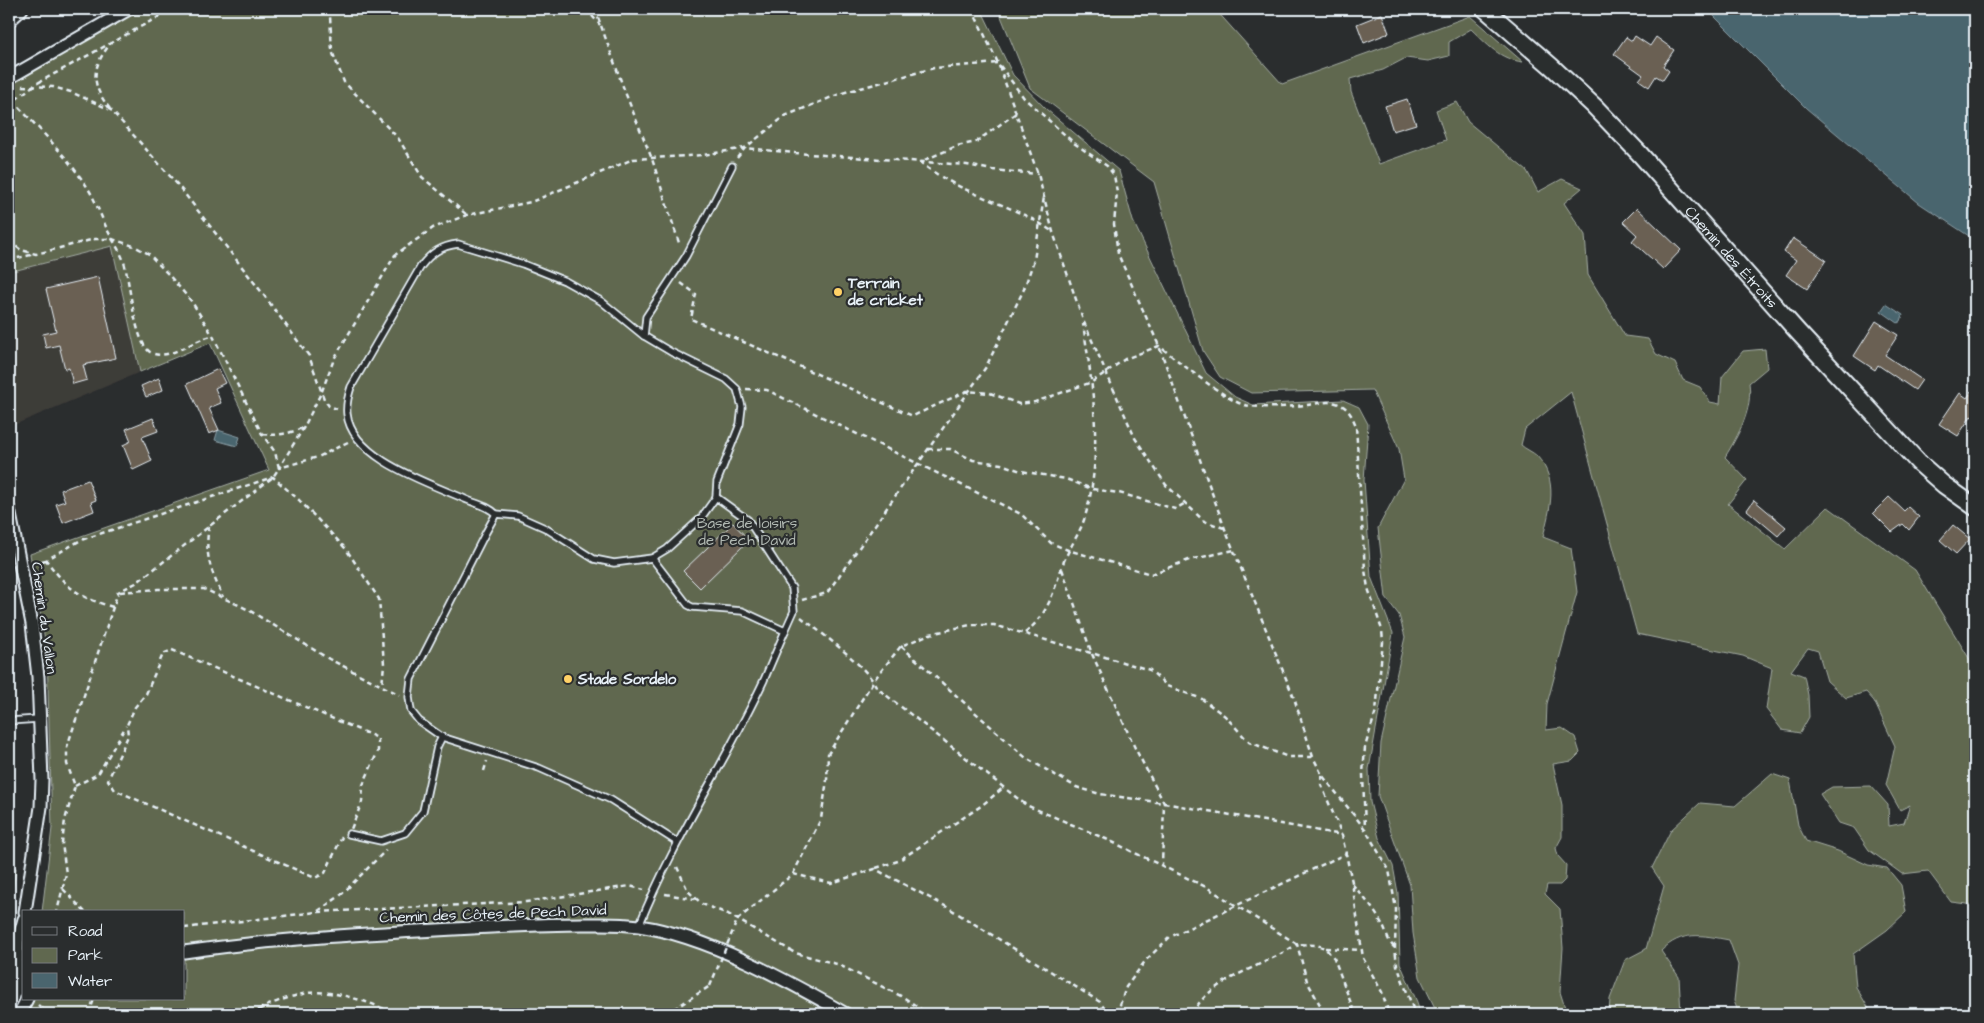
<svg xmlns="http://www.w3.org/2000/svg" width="1984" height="1023" font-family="'Architects Daughter',sans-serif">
	<rect width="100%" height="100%" fill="#2a2d2e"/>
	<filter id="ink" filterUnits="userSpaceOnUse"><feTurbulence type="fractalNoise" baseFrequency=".02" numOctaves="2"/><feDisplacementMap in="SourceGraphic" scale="10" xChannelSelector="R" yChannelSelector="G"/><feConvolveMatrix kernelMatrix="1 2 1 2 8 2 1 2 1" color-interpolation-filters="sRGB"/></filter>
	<g filter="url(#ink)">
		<!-- built -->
		<path fill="#3e3c39" d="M112,246L140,372L9,427V272Z"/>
		<!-- green -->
		<g fill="#60684f" stroke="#a4aca4">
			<path d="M141,9H981L1013,75L1046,109L1119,171L1133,221L1206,373L1235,397L1253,405L1343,400L1359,407L1368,424L1364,480L1371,577L1393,633L1369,769L1370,802L1379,838L1393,866L1398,893L1400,963L1417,1002L1420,1014H28L31,999H184V912H42L52,828L47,651L30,554L269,470L210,343L140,372L112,246L9,272V84Z"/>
			<path d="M998,9H1215L1282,84L1470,16L1523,62C1499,59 1488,45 1471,29L1449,42V56L1428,61L1406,58L1383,70L1350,79L1351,92L1379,164L1446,140L1436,110L1457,102L1468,122L1527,171L1538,192L1562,179L1582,188L1564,203L1585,235L1588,275L1625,336L1648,339L1656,354L1675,363L1683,380L1700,387L1710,402L1720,404L1722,377L1743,351L1765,349L1767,368L1749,383C1753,409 1739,434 1725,457L1747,480L1728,504L1785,549L1828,507L1915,570L1975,668V699L1970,717L1975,720V905L1951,902L1928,871L1902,874L1869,850L1854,828L1839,823L1820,794L1832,787L1871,786L1888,805L1889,826L1904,823L1910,805L1900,810L1886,785L1895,746L1874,701L1866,692L1846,698L1827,681L1818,651L1808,648L1791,671L1804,676L1808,695L1809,717L1800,733L1782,730L1766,709L1772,668L1743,656L1637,634L1571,392L1525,429L1521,445C1525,449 1533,452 1537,456C1559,481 1550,508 1543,537L1571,548L1577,592L1547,704L1546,730L1562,728L1575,737L1580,753L1572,761L1553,764L1562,805V837L1556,848L1558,856L1566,865L1565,880L1560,885H1547L1545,894L1560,909L1563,948L1560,992L1567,1014H1438L1420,977L1413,933L1410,885L1378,796L1381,743L1405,637L1399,615L1386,598L1378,528L1404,479L1399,449L1372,390L1251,393L1220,377L1203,351L1154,182L1030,88Z"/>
			<path d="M1772,774L1790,780L1798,825L1806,841L1838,851L1868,865L1887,868L1901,885L1906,912L1887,930L1853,954L1856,987L1872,1014H1739L1734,1001L1738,965L1729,940C1702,935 1682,930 1661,951L1679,977L1681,1014H1609L1610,999L1625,960L1646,949L1664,886L1652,868L1671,830L1700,803L1735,806Z"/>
			<path d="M9,868H16L9,928Z"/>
		</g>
		<!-- water -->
		<g fill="#4a656e" stroke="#899da5">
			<path d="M1707,9H1975V240L1919,203L1806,108Z"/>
			<path d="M1886,304L1903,315L1901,321L1898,323L1881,311Z"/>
			<path d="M218,430L240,437L237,446L215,440Z"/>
		</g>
		<!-- building -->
		<g fill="#6b6052" stroke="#e8f1f8">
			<path d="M1382,14L1389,33L1364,43L1357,24Z"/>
			<path d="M1635,36L1650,46L1656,37L1674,50L1663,66L1669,71L1663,80L1656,76L1649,87L1639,80L1643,75L1614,54L1626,37L1632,41Z"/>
			<path d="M1407,99L1416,124L1393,131L1385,106Z"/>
			<path d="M1637,208L1681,250L1663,269L1632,241L1637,235L1623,222Z"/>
			<path d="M1793,238L1826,260L1807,289L1786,275L1796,260L1784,252Z"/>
			<path d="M98,277L116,358L83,365L87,380L73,384L69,368L65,369L59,345L46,348L43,334L56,331L46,289Z"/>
			<path d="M1876,321L1898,335L1885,355L1922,380L1915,390L1878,365L1875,370L1854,356Z"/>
			<path d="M218,369L225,383L215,388L221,403L209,408L219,430L209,434L187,384Z"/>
			<path d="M159,378L163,390L146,397L141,386Z"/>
			<path d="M1975,387V419L1971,416L1958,436L1939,424L1960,393L1967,398Z"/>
			<path d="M153,418L158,431L142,437L152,461L133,470L123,445L131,441L126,429Z"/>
			<path d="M88,480L96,500L91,502L94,511L63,523L56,504L65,501L61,490Z"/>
			<path d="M1889,497L1904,511L1908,507L1919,517L1909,530L1903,524L1892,532L1873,513Z"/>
			<path d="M1754,500L1786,527L1778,536L1747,510Z"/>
			<path d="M733,523L749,540L700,588L683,571Z"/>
			<path d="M1953,525L1970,539L1956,554L1940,540Z"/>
		</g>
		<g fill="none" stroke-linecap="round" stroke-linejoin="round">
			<!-- lane casing -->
			<g stroke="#e8f1f8" stroke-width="9">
				<g id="lane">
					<path d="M644,336L646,317L686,256L732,166"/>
					<path d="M496,514C487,505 476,504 465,499C429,483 352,459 347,414C346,404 348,396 351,387L421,266C431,253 441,246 458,244L523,264L565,281L601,301L644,336L671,352L726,379L737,389L742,407L740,424L717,482L716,497"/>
					<path d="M9,721L39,719"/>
					<path d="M349,834L381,841L405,833L423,811L437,747L442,737"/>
					<path d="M677,842L611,800L539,768L442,737L419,721L411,711L409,697L411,679L486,532L496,514L518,516L545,528L594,559L614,563L652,558L667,549L701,518L716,497L748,520L792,588L794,611L785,631"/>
					<path d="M639,926C673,840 725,764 764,680C771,664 778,647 785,631L742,611L692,607L688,605L652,558"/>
				</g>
			</g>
			<!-- street casing -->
			<g stroke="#e8f1f8" stroke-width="15">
				<g id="street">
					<path d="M9,21L22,9"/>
					<path d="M9,78L129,9"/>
					<path d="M9,509L32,624L38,677L42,780L41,807L25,912"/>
					<path d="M184,952C280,938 376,933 473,928C510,926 546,924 582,924C601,924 620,923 639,926C707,936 786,980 846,1014"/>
					<path d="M20,968C14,977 16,985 24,991"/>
					<path d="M17,973L18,941L24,919"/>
					<path d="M9,1010L17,983"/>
					<path d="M19,1014L27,999"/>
				</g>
			</g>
			<!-- secondary casing -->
			<g stroke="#e8f1f8" stroke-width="20">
				<g id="secondary">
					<path id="s1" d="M1485,9L1551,66L1594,106L1639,153L1798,332L1919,463L1944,485L1975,507"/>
				</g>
			</g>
			<!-- path -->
			<g stroke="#e8f1f8" stroke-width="2.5" stroke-dasharray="5 4" stroke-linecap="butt">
				<path d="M327,9L330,16L332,51L344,82L398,138L422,177L467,215"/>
				<path d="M586,9L600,25"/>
				<path d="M595,9L625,92L652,159L680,246"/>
				<path d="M972,9L998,63L1024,98L1074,143L1107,166L1114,175L1117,192L1114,224L1118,254L1159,346L1225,529L1294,698L1313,757L1322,775L1365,829L1389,870L1396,909L1395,948L1397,965L1415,1014"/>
				<path d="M22,86L53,87L71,92L111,110L177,184L260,290L309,356L324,399L329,406L337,409"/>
				<path d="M13,101C37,127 63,152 83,181C94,195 100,215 108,231C113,241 121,252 124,262C130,282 134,341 150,352C167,363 195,338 213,336"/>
				<path d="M9,105L34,85L173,9"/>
				<path d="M110,109C90,84 91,68 111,43"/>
				<path d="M1016,113L976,142L957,146L920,162C960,195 1011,202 1053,232"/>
				<path d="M737,158L745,148L785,116L842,93L934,68L998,63L1038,174L1053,232L1083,320L1135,438L1166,485L1204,521L1224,528"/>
				<path d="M9,241L21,250L36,254L95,239H112L134,246L149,254L168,274L192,302L213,336L262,434L275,452L279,468L273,477L136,583L118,592L67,747V764L75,786L65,820L62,843L66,874L57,912"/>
				<path d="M9,260L35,254"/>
				<path d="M681,283L696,294L691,319L913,416L967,391L990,393L1019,404L1035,402L1092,382L1125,359L1159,346C1176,359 1228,402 1245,405C1263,409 1287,407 1306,405C1318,404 1329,399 1341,405C1349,409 1353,418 1356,426L1365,570L1368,588L1382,630L1383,642L1376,711L1365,747L1363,774L1365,829"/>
				<path d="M746,389L767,390L1021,514L1051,543L1068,550L1151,574L1189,560L1234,550"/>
				<path d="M262,434C278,436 289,434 304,427"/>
				<path d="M348,442L318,457L279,468L304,427L322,391L334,359L395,255L433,228L467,215L531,202L633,159L703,155L745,148L795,153L967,165L992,170L1038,174"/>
				<path d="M928,449H950L973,460L1001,464L1021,471L1066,479L1092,489L1119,493L1175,509L1184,504"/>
				<path d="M209,526C204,555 211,571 223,597"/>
				<path d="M33,563L46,560"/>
				<path d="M1062,569L1092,654L1135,748L1164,803L1162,866"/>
				<path d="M120,592L158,589H204L247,609L329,659L400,695"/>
				<path d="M802,600L827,593L986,367L1024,289L1034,260L1044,197"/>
				<path d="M113,607C78,597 68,589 46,560L81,540L273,477L299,500L346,549L379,599L384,664L382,686"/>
				<path d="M801,617C821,633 867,666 877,688L1026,805L1106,839L1208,888L1297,944L1317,945L1325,948L1334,958L1355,1014"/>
				<path d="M1025,633C1050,613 1054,589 1064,561C1070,547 1079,534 1084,520C1104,457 1093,388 1083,324"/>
				<path d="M901,646L1026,758L1076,787L1100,794L1164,803L1342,835"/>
				<path d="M172,650L378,738V751L363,785L362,802L349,834L342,837L325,873L315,878L115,790L108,780L128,736L127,725L135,707L146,694L163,654Z"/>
				<path d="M484,771L487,761"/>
				<path d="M1322,775L1321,784L1342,835L1352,882L1363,958L1382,992L1389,1014"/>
				<path d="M75,786L98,774L126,726"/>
				<path d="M677,867L688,891L702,904L728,914L795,953L837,964L903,997L928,1014"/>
				<path d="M876,868L898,861L981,806L1003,788"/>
				<path d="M793,874L821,819L827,780L828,754L874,680L901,646L930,634L970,625H994L1150,670L1167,686L1202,699L1225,716L1249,742L1288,757H1313"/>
				<path d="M1352,884C1363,896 1374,909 1382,924C1387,933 1387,941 1395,948"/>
				<path d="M63,889L85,912"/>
				<path d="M665,894L695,899"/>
				<path d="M318,911L340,896L386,850"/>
				<path d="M184,928L317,912L526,902L630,886L644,890"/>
				<path d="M734,928L737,920L793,874L831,883L875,869L947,907L1100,1002L1108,1014"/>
				<path d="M1325,948L1361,950"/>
				<path d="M38,1005L48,1014"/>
				<path d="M89,1014L94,999"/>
				<path d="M250,1014C267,1005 289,996 308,993C332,989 374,1003 395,1014"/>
				<path d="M666,1014L710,986"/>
				<path d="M1117,1014L1126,987L1146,960L1170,937L1345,854"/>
				<path d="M1192,1014C1211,977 1265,967 1297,944L1307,981L1325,1014"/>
			</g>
			<!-- lane -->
			<use href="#lane" stroke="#2a2d2e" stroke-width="5.5"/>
			<!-- street -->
			<use href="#street" stroke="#2a2d2e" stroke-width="11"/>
			<!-- secondary -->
			<use href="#secondary" stroke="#2a2d2e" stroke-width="16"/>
			<!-- path-bridge -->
			<path stroke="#e8f1f8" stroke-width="2.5" stroke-dasharray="5 4" stroke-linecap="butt" d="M710,986L734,928"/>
		</g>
	</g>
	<!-- markers -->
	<g fill="#ffd166" stroke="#2a2d2e" stroke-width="2">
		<circle cx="838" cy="292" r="5"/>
		<circle cx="568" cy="679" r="5"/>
	</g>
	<g text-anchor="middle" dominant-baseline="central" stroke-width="4.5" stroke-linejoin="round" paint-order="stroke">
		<!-- street labels -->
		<g font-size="15" fill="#e8f1f8" stroke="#2a2d2e">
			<text stroke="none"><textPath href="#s1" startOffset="350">Chemin des Étroits</textPath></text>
			<text transform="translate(44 618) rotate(82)">Chemin du Vallon</text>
			<text transform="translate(493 914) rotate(-2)">Chemin des Côtes de Pech David</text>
		</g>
		<!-- poi labels -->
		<g font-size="15" font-weight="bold" fill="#e8f1f8" stroke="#2a2d2e" text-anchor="start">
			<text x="848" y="283">Terrain<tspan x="848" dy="17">de cricket</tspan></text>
			<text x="578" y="679">Stade Sordelo</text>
		</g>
		<!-- park labels -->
		<g font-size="15" fill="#b2bab4" stroke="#2a2d2e">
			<text x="747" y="523">Base de loisirs<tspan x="747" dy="17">de Pech David</tspan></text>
		</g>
	</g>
	<!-- margin -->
	<rect width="1984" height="1023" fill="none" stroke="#2a2d2e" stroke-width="30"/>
	<rect x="15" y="15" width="1954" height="993" fill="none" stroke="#e8f1f8" stroke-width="2" filter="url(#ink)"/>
	<!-- legend -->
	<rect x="22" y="910" width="162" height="90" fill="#2a2d2e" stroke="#767b7f"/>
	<rect x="32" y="927" width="25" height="8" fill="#2a2d2e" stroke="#767b7f"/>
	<text x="68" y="936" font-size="15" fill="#e8f1f8">Road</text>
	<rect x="32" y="948" width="25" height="15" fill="#60684f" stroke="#767b7f"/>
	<text x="68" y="960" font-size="15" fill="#e8f1f8">Park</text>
	<rect x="32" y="973" width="25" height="15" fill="#4a656e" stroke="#767b7f"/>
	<text x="68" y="986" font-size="15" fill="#e8f1f8">Water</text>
</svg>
